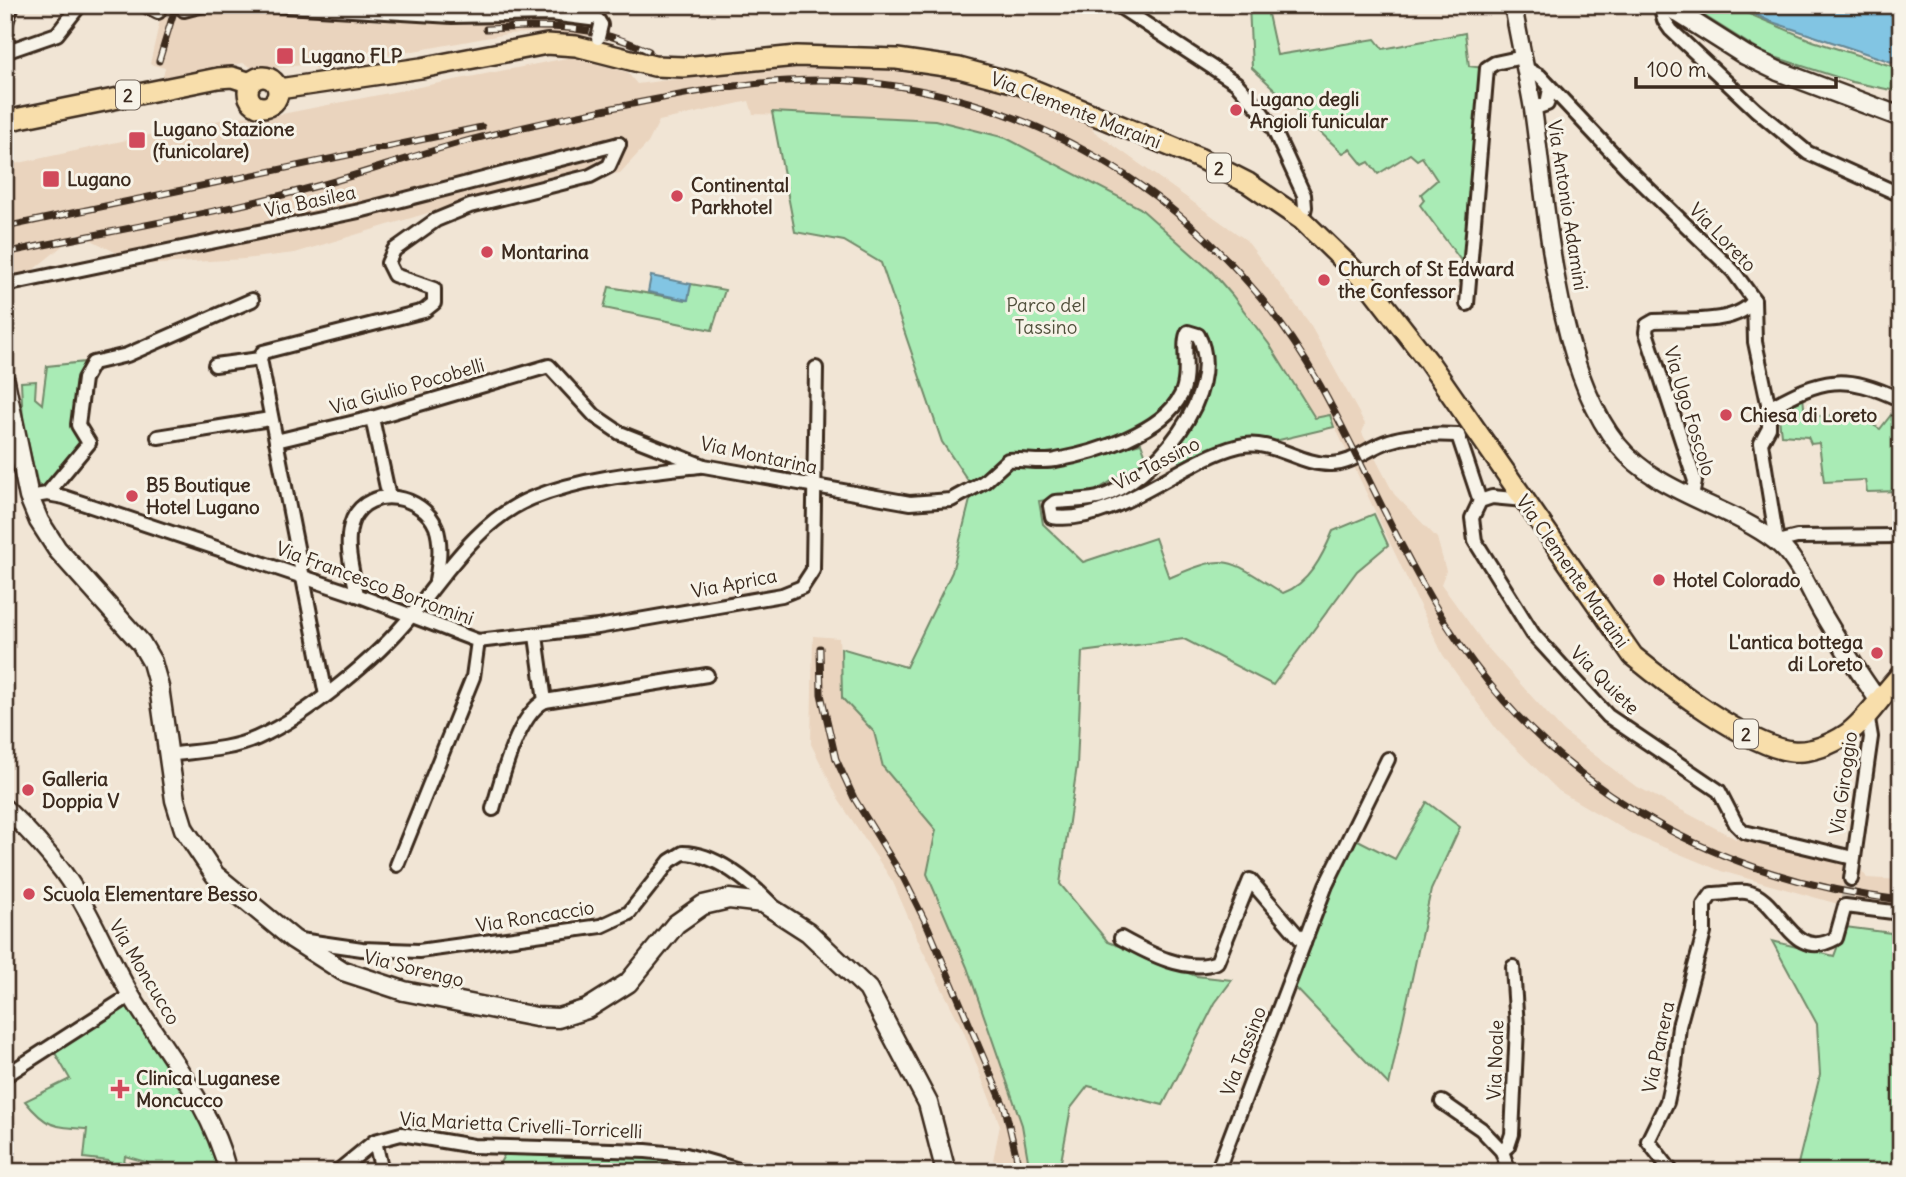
<svg xmlns="http://www.w3.org/2000/svg" width="1906" height="1177" font-family="Delius,sans-serif">
	<rect width="100%" height="100%" fill="#f1e5d5"/>
	<filter id="ink" filterUnits="userSpaceOnUse"><feTurbulence type="fractalNoise" baseFrequency=".0143" numOctaves="2"/><feDisplacementMap in="SourceGraphic" scale="14" xChannelSelector="R" yChannelSelector="G"/><feConvolveMatrix kernelMatrix="1 2 1 2 8 2 1 2 1" color-interpolation-filters="sRGB"/></filter>
	<g filter="url(#ink)">
		<!-- built -->
		<g fill="#ead4be">
			<path d="M247,8L364,20L459,25L553,21L592,26L589,36L550,32L507,34L315,69L312,64L257,70L243,63L163,77L165,68L150,64L161,15Z"/>
			<path d="M572,57L627,72L637,84L778,66L847,64L900,68L949,75L1021,96L1095,123L1092,130L1246,240L1308,321L1365,424L1362,433L1394,494L1437,538L1446,571L1441,584L1485,645L1563,731L1634,785L1736,839L1755,834L1853,858L1867,878L1901,880V913L1845,906L1721,871L1634,835L1559,791L1497,730L1443,655L1330,416L1315,418L1269,344L1232,295L1212,272L1140,208L1006,138L935,120L753,114L749,101L659,121L648,143L620,173L504,190L295,253L244,259L140,265L78,233L5,293V166L234,117L282,114Z"/>
			<path d="M813,636L839,638L842,698L874,732L883,767L936,830L927,874L967,967L1022,1126L1030,1172H1002L1000,1161L993,1160L1000,1125L963,1030L922,949L893,882L840,802L811,744Z"/>
		</g>
		<!-- green -->
		<g fill="#a9ebb5" stroke="#728a6a" stroke-width="2">
			<path d="M1249,5H1266L1277,55L1375,39L1383,49L1465,33L1469,66L1484,68L1464,290L1457,276L1462,270V262L1420,205L1424,200L1421,194L1437,180L1422,157L1417,160L1410,154L1378,174L1369,162L1363,165L1350,149L1343,153L1336,147L1252,68Z"/>
			<path d="M1687,5H1728L1813,41L1901,69V92L1852,82L1765,54Z"/>
			<path d="M772,112L935,120L1006,138L1140,208L1212,272L1232,295L1269,344L1315,418L1330,415L1334,427L1262,444L1183,469L1169,445L1191,417L1204,352L1188,332V371L1162,419L1076,459L1141,443L1147,459L1092,493L1039,501L1043,524L1083,562L1155,538L1169,578C1231,551 1228,560 1283,593C1309,584 1323,555 1333,531L1374,514L1388,545L1357,571L1273,685L1184,639L1082,652L1077,766L1060,884L1108,942L1196,976L1232,980L1215,1003L1163,1105L1088,1086L1071,1108L1059,1172H1030L1022,1125L967,967L927,874L936,830L883,767L874,732L842,698L841,648L906,667L952,572L973,488L942,442L881,263L844,241L795,232Z"/>
			<path d="M691,284L725,290L712,330L604,308L609,287L687,300Z"/>
			<path d="M86,362L74,433L84,442L45,486L38,485L23,422L21,382L36,381L35,398L42,404L47,366Z"/>
			<path d="M1803,396L1805,417L1854,414L1880,429L1898,406L1901,407V491L1867,492L1865,480L1824,482L1819,443L1811,444L1808,437L1781,435L1778,409Z"/>
			<path d="M1427,802L1460,827L1431,890L1389,1085L1292,984L1352,837L1395,859Z"/>
			<path d="M1845,927L1891,933L1901,987V1172H1796L1820,1075L1817,1024L1772,941L1834,956Z"/>
			<path d="M131,995L188,1080L228,1172H154L146,1162L125,1156L123,1172H111L109,1161L84,1158L87,1129C54,1127 46,1127 25,1101L70,1079L51,1046Z"/>
			<path d="M508,1148L686,1155L682,1172H495Z"/>
		</g>
		<!-- water -->
		<g fill="#82c5e3" stroke="#668794" stroke-width="2">
			<path d="M1736,5H1901V65L1769,21Z"/>
			<path d="M651,276L691,284L688,300L648,292Z"/>
		</g>
		<g fill="none" stroke-linecap="round" stroke-linejoin="round">
			<!-- minor-tunnel -->
			<g stroke="#cdc0b0" stroke-width="12" stroke-dasharray="12 6" stroke-linecap="butt">
				<path d="M158,12L184,10"/>
				<path d="M1845,906L1851,879"/>
			</g>
			<!-- minor casing -->
			<g stroke="#3b2a1e" stroke-width="18">
				<g id="minor">
					<path d="M145,5L158,12"/>
					<path d="M269,5L452,16L551,14L598,20L601,25"/>
					<path d="M1117,5L1236,83L1260,110L1274,130L1304,195L1305,207L1302,220"/>
					<path d="M1660,5L1664,20L1671,30L1756,110L1808,153L1901,195"/>
					<path d="M184,10L203,5"/>
					<path d="M5,25L12,5"/>
					<path d="M5,52L57,34L80,5"/>
					<path d="M1525,68L1540,76L1626,167L1733,271L1754,300L1755,342L1769,408V428L1761,443L1777,542L1797,537L1901,536"/>
					<path d="M1532,109L1547,104L1550,89"/>
					<path d="M5,285L359,211L619,144"/>
					<path d="M1467,304L1487,68L1495,63L1523,57"/>
					<path d="M5,338V350"/>
					<path d="M215,365L260,359"/>
					<path d="M1769,408C1823,378 1844,373 1901,400"/>
					<path d="M372,418L389,497"/>
					<path d="M1458,435L1480,501"/>
					<path d="M158,437L270,419"/>
					<path d="M276,441L372,418L549,366L595,416L620,433L704,466L910,503L951,500L984,482L1008,460C1023,459 1042,463 1056,460C1095,453 1163,432 1181,395C1191,375 1181,344 1188,332L1198,335C1228,392 1152,482 1098,498C1084,501 1069,501 1055,502L1050,506L1052,517C1114,526 1180,460 1239,446C1272,438 1299,465 1331,464C1354,464 1368,447 1389,441C1410,434 1437,434 1458,435"/>
					<path d="M47,494L89,443L78,425L84,379L93,363L127,355L252,300"/>
					<path d="M1692,496L1695,481L1646,332L1647,325L1654,321C1683,319 1737,326 1754,300"/>
					<path d="M29,497L47,494L64,497L357,595L478,641L473,677L397,865"/>
					<path d="M1524,500L1492,497L1480,501L1472,518L1475,541L1533,634L1608,716L1719,791L1736,824L1744,832L1853,858"/>
					<path d="M357,595C353,572 343,542 353,519C370,484 423,495 436,527C442,545 439,563 436,581"/>
					<path d="M536,636L545,701L707,675"/>
					<path d="M478,641L598,627L782,595L802,587L813,570L816,368"/>
					<path d="M326,695L260,359L263,352L424,311L434,303V289L394,275L388,263L394,250L436,220L470,206L590,176L609,166L619,144"/>
					<path d="M168,755C197,751 231,750 257,738C308,715 376,659 411,616C445,574 480,519 532,498C584,477 645,472 700,466"/>
					<path d="M493,809C501,780 518,714 545,701"/>
					<path d="M1851,879L1871,737L1867,713"/>
					<path d="M1121,938C1148,953 1187,974 1217,962L1250,880L1304,943"/>
					<path d="M300,940L362,949L419,951L601,926L629,913L670,861L683,853C715,853 750,882 771,904"/>
					<path d="M5,1076L131,995"/>
					<path d="M1442,1102L1481,1129L1502,1151L1508,1146L1512,1134L1517,1027L1513,967"/>
					<path d="M375,1141L401,1134L473,1146L646,1151L686,1155L746,1172"/>
					<path d="M1502,1151L1509,1172"/>
					<path d="M337,1172L375,1141L382,1172"/>
					<path d="M1217,1172L1326,885L1388,759"/>
					<path d="M1672,1172L1648,1141L1667,1102L1675,1065L1679,1026L1704,933V905L1712,894C1722,894 1736,891 1746,892C1782,897 1789,965 1836,938L1845,906L1901,913"/>
				</g>
			</g>
			<!-- tertiary casing -->
			<g stroke="#3b2a1e" stroke-width="21">
				<g id="tertiary">
					<path d="M1513,5C1519,40 1527,74 1533,109C1547,206 1555,367 1618,445C1658,494 1726,504 1775,541C1798,558 1809,591 1824,616C1841,645 1859,673 1878,700"/>
					<path d="M5,808C26,828 45,848 63,872C90,909 107,954 130,994C165,1052 211,1104 228,1172"/>
				</g>
			</g>
			<!-- secondary casing -->
			<g stroke="#3b2a1e" stroke-width="23">
				<g id="secondary">
					<path d="M1666,5L1745,55L1778,71L1901,117"/>
					<path d="M5,381L29,497L39,521L57,549L141,643L152,662L159,687L175,800L184,829L215,875L293,939L343,971L404,991L536,1017L558,1018L587,1009L628,983L676,924L703,905L729,899L763,903L808,932L868,989L928,1103L946,1172"/>
				</g>
			</g>
			<!-- primary casing -->
			<g stroke="#3b2a1e" stroke-width="24">
				<g id="primary">
					<circle cx="263" cy="92" r="15"/>
					<path d="M279,89L421,68L547,44L576,46L654,66L684,67L797,56L897,59L959,68L1019,84L1199,158L1248,183L1302,220L1369,285L1428,361L1633,656C1667,684 1749,747 1792,751C1811,753 1832,744 1847,734C1868,719 1883,693 1901,675"/>
					<path d="M5,121L218,78L232,77L251,83"/>
				</g>
			</g>
			<!-- minor -->
			<use href="#minor" stroke="#f7f3e8" stroke-width="12"/>
			<!-- tertiary -->
			<use href="#tertiary" stroke="#f7f3e8" stroke-width="16"/>
			<!-- secondary -->
			<use href="#secondary" stroke="#f7f3e8" stroke-width="18"/>
			<!-- primary -->
			<use href="#primary" stroke="#f8deab" stroke-width="19"/>
			<!-- rail casing -->
			<g stroke="#3b2a1e" stroke-width="7">
				<g id="rail">
					<path d="M486,29C548,25 592,24 649,51"/>
					<path d="M159,61L176,5"/>
					<path d="M5,227L482,127"/>
					<path d="M5,253C109,231 215,214 317,186C365,173 412,156 459,143C518,127 578,115 637,103C713,88 786,75 864,82C1056,100 1227,218 1320,385C1372,478 1410,579 1474,664C1577,802 1732,881 1901,900"/>
					<path d="M820,648L821,694L836,759L854,798L904,879L928,927L1005,1108L1020,1172"/>
				</g>
			</g>
			<!-- rail -->
			<use href="#rail" stroke="#f7f3e8" stroke-width="4.5" stroke-dasharray="13" stroke-linecap="butt"/>
			<!-- minor-bridge casing -->
			<g stroke="#3b2a1e" stroke-width="18" stroke-linecap="butt">
				<path id="minor-bridge" d="M598,38L601,25"/>
			</g>
			<!-- minor-bridge -->
			<use href="#minor-bridge" stroke="#f7f3e8" stroke-width="12"/>
		</g>
	</g>
	<!-- markers -->
	<g fill="#d1495b" stroke="#f7f3e8" stroke-width="2.5">
		<rect x="276" y="47" width="18" height="18" rx="3.5"/>
		<circle cx="1236" cy="110" r="7"/>
		<rect x="128" y="131" width="18" height="18" rx="3.5"/>
		<rect x="42" y="170" width="18" height="18" rx="3.5"/>
		<circle cx="677" cy="196" r="7"/>
		<circle cx="487" cy="252" r="7"/>
		<circle cx="1324" cy="280" r="7"/>
		<circle cx="1726" cy="415" r="7"/>
		<circle cx="132" cy="496" r="7"/>
		<circle cx="1659" cy="580" r="7"/>
		<circle cx="1877" cy="653" r="7"/>
		<circle cx="28" cy="790" r="7"/>
		<circle cx="29" cy="894" r="7"/>
		<path d="M116.5 1078.5h7v7h7v7h-7v7h-7v-7h-7v-7h7z"/>
	</g>
	<g text-anchor="middle" dominant-baseline="central" stroke-width="6" stroke-linejoin="round" paint-order="stroke">
		<!-- shield labels -->
		<g fill="#f7f3e8" stroke="#73665b" stroke-width="2">
			<rect x="116" y="80.5" width="24" height="29" rx="5"/>
			<rect x="1207" y="153.5" width="24" height="29" rx="5"/>
			<rect x="1734" y="719.5" width="24" height="29" rx="5"/>
		</g>
		<g font-size="18" font-weight="bold" fill="#3b2a1e">
			<text x="128" y="95">2</text>
			<text x="1219" y="168">2</text>
			<text x="1746" y="734">2</text>
		</g>
		<!-- poi labels -->
		<g font-size="19" font-weight="bold" fill="#3b2a1e" stroke="#f7f3e8" text-anchor="start">
			<text x="301" y="56">Lugano FLP</text>
			<text x="1250" y="99">Lugano degli<tspan x="1250" dy="22">Angioli funicular</tspan></text>
			<text x="153" y="129">Lugano Stazione<tspan x="153" dy="22">(funicolare)</tspan></text>
			<text x="67" y="179">Lugano</text>
			<text x="691" y="185">Continental<tspan x="691" dy="22">Parkhotel</tspan></text>
			<text x="501" y="252">Montarina</text>
			<text x="1338" y="269">Church of St Edward<tspan x="1338" dy="22">the Confessor</tspan></text>
			<text x="1740" y="415">Chiesa di Loreto</text>
			<text x="146" y="485">B5 Boutique<tspan x="146" dy="22">Hotel Lugano</tspan></text>
			<text x="1673" y="580">Hotel Colorado</text>
			<text x="1863" y="642" text-anchor="end">L'antica bottega<tspan x="1863" dy="22">di Loreto</tspan></text>
			<text x="42" y="779">Galleria<tspan x="42" dy="22">Doppia V</tspan></text>
			<text x="43" y="894">Scuola Elementare Besso</text>
			<text x="136" y="1078">Clinica Luganese<tspan x="136" dy="22">Moncucco</tspan></text>
		</g>
		<!-- street labels -->
		<g font-size="19" fill="#3b2a1e" stroke="#f7f3e8">
			<text transform="translate(1076 110) rotate(21)">Via Clemente Maraini</text>
			<text transform="translate(310 201) rotate(-12)">Via Basilea</text>
			<text transform="translate(1568 205) rotate(81)">Via Antonio Adamini</text>
			<text transform="translate(1723 237) rotate(46)">Via Loreto</text>
			<text transform="translate(407 386) rotate(-16)">Via Giulio Pocobelli</text>
			<text transform="translate(1690 411) rotate(73)">Via Ugo Foscolo</text>
			<text transform="translate(759 455) rotate(12)">Via Montarina</text>
			<text transform="translate(1156 463) rotate(-27)">Via Tassino</text>
			<text transform="translate(1573 571) rotate(55)">Via Clemente Maraini</text>
			<text transform="translate(375 583) rotate(20)">Via Francesco Borromini</text>
			<text transform="translate(734 583) rotate(-11)">Via Aprica</text>
			<text transform="translate(1605 680) rotate(45)">Via Quiete</text>
			<text transform="translate(1843 783) rotate(-82)">Via Giroggio</text>
			<text transform="translate(535 916) rotate(-9)">Via Roncaccio</text>
			<text transform="translate(414 968) rotate(14)">Via Sorengo</text>
			<text transform="translate(145 972) rotate(59)">Via Moncucco</text>
			<text transform="translate(1658 1047) rotate(-78)">Via Panera</text>
			<text transform="translate(1243 1051) rotate(-69)">Via Tassino</text>
			<text transform="translate(1495 1060) rotate(-88)">Via Noale</text>
			<text transform="translate(521 1125) rotate(3)">Via Marietta Crivelli-Torricelli</text>
		</g>
		<!-- park labels -->
		<g font-size="19" fill="#51513c" stroke="#f7f3e8">
			<text x="1046" y="305">Parco del<tspan x="1046" dy="22">Tassino</tspan></text>
		</g>
	</g>
	<!-- margin -->
	<rect width="1906" height="1177" fill="none" stroke="#f7f3e8" stroke-width="28"/>
	<rect x="14" y="14" width="1878" height="1149" fill="none" stroke="#3b2a1e" stroke-width="2.5" filter="url(#ink)"/>
	<!-- scale -->
	<path d="M1636 77v10h200v-10" fill="none" stroke="#3b2a1e" stroke-width="3.5"/>
	<text x="1647" y="77" font-size="21" fill="#3b2a1e" stroke="#f7f3e8" stroke-width="5" paint-order="stroke">100 m</text>
</svg>
